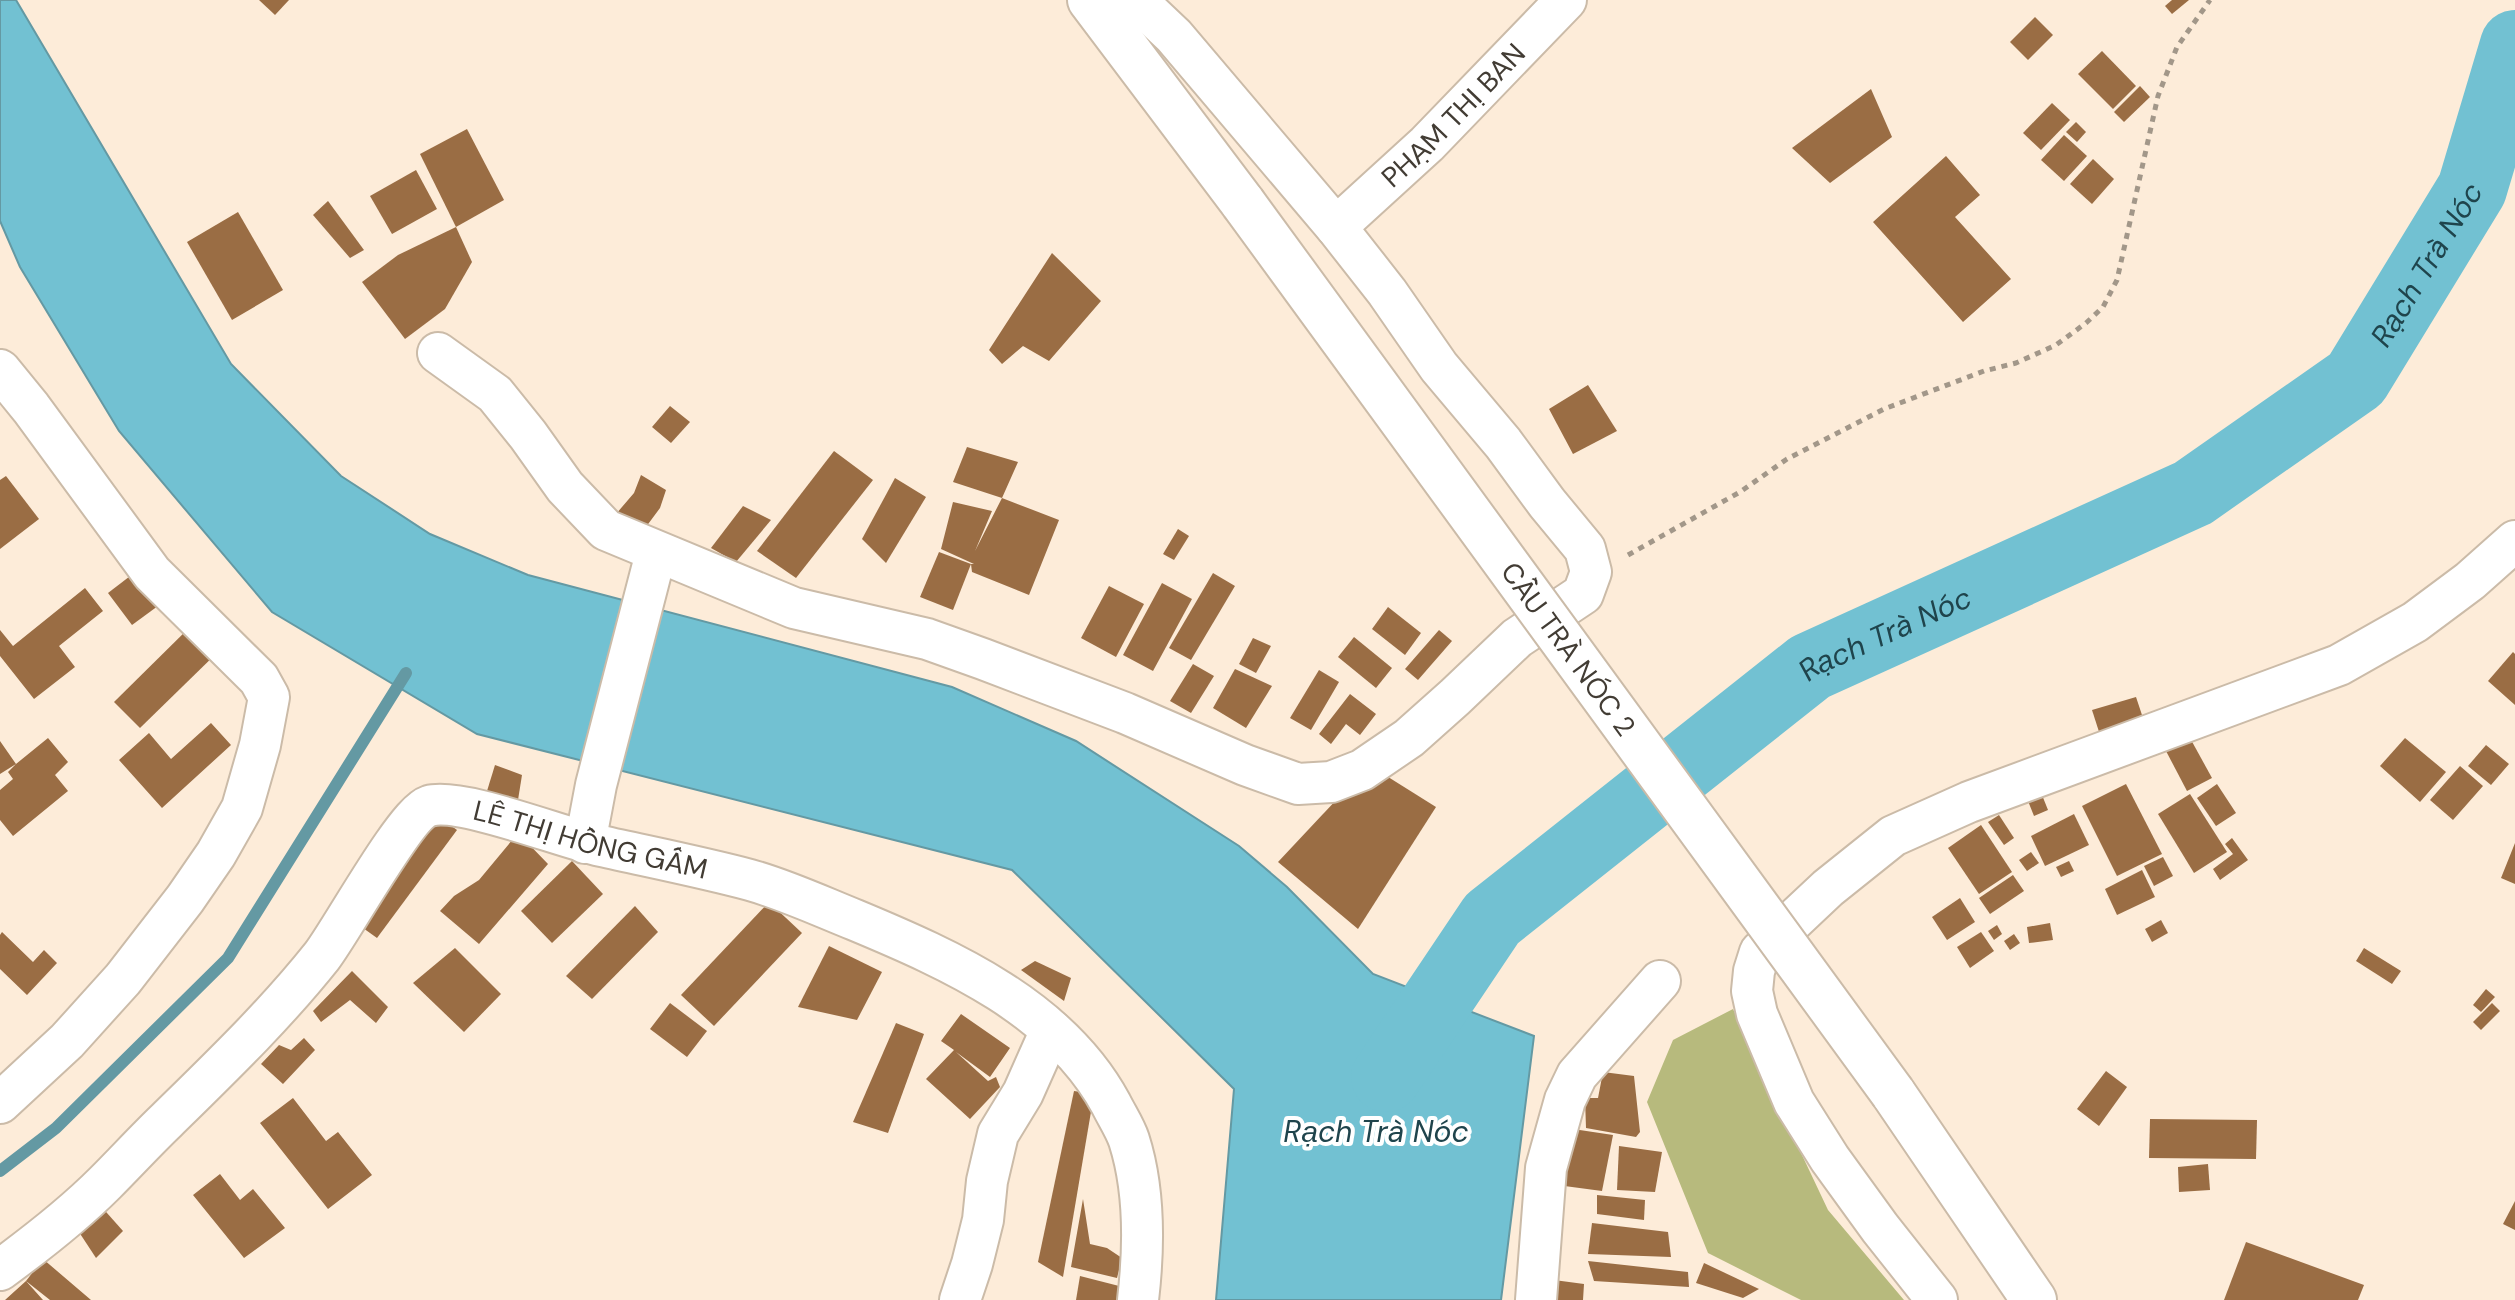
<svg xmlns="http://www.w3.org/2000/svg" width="2515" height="1300" font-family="'DM Sans',sans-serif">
	<rect width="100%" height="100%" fill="#fdecd9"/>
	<!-- forest -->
	<path fill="#b7ba7d" d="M1733,1009L1828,1210L1904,1300H1801L1708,1253L1647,1102L1673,1040Z"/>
	<!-- water -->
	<path fill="#72c1d2" stroke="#6499a3" stroke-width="2" d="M0,0H16L231,364L341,476L430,534L528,575L952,687L1076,741L1239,846L1287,887L1373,974L1534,1036L1501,1300H1216L1234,1089L1012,870L477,734L272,612L119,431L20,267L0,221Z"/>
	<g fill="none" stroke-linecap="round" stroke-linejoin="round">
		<!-- stream -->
		<path stroke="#6499a3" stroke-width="12" d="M0,1171L56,1128L228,958L406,673"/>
		<!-- river -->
		<path stroke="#72c1d2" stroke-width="70" id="s1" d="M1386,1077L1492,919L1810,667L2193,493L2356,379L2472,189L2515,45"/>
	</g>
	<!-- building -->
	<g fill="#9a6d44">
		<path d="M259,0H289L275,15Z"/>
		<path d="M2172,0H2189L2172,14L2165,6Z"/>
		<path d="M2035,17L2053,35L2028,60L2010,42Z"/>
		<path d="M2102,51L2136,86L2113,109L2078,74Z"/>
		<path d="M2140,86L2150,97L2124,122L2114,112Z"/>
		<path d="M1871,89L1892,137L1830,183L1792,148Z"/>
		<path d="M2052,103L2070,120L2041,150L2023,133Z"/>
		<path d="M2076,122L2086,132L2077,142L2066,132Z"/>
		<path d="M467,129L504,200L456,227L420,154Z"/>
		<path d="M2064,135L2087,156L2064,181L2041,160Z"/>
		<path d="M1946,156L1980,195L1955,217L2011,279L1963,322L1873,222Z"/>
		<path d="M2093,159L2114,179L2092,204L2070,184Z"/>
		<path d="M416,170L437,209L392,234L370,196Z"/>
		<path d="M328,201L364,250L350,258L313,215Z"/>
		<path d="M238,212L283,290L232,320L187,242Z"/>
		<path d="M456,227L472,262L445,309L405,339L362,282L398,255Z"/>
		<path d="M1052,253L1101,301L1049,361L1023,346L1002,364L989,350Z"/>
		<path d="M1588,385L1617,431L1573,454L1549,409Z"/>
		<path d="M670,406L690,422L671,443L652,427Z"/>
		<path d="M967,447L1018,462L1002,498L1059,520L1029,595L972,572L971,564H974L941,549L953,502L992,511L975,551L1002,498L953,482Z"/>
		<path d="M834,451L873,480L796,578L757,551Z"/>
		<path d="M641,475L666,490L660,508L640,535L610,521L634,493Z"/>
		<path d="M6,476L39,519L0,549V480Z"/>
		<path d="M895,478L926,497L886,563L862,539Z"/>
		<path d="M743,506L771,520L736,562L711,548Z"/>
		<path d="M1178,529L1189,536L1174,560L1163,554Z"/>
		<path d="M939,552L971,564L953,610L920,597Z"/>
		<path d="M138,570L162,603L132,625L108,593Z"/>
		<path d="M1213,573L1235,586L1191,660L1169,648Z"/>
		<path d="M1162,583L1192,599L1153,671L1123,655Z"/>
		<path d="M1109,586L1144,604L1116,657L1081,638Z"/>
		<path d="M85,588L103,611L59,646L75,667L34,699L0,656V630L13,646Z"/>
		<path d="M1388,607L1421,633L1405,655L1372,629Z"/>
		<path d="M197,620L223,647L140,728L114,702Z"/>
		<path d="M1439,630L1452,641L1418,680L1405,669Z"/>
		<path d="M1354,637L1392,668L1376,688L1338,657Z"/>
		<path d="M1253,638L1271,646L1256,673L1239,664Z"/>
		<path d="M2513,652L2515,654V705L2488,681Z"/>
		<path d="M1193,664L1214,676L1191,713L1170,701Z"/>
		<path d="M1235,669L1272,686L1246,728L1213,708Z"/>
		<path d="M1319,670L1339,682L1311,730L1290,718Z"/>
		<path d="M1350,694L1376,714L1360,735L1346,724L1331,744L1319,734Z"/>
		<path d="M2136,697L2145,724L2101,738L2092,710Z"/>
		<path d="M211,723L231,745L162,808L119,760L149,733L171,759Z"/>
		<path d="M48,738L68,762L55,775L68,791L13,836L0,820V790L13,779L8,772L16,764L0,774V741L16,764Z"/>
		<path d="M2190,738L2212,778L2187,791L2166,751Z"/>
		<path d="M2405,738L2446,772L2420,802L2380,766Z"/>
		<path d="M2486,745L2509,764L2491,785L2468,766Z"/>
		<path d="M495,765L522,775L518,800L487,791Z"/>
		<path d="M1369,765L1436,807L1358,929L1278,862Z"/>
		<path d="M2460,766L2483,786L2453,820L2430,800Z"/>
		<path d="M2126,784L2162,854L2117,876L2082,806Z"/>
		<path d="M2217,784L2236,813L2216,826L2197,798Z"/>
		<path d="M2040,790L2048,810L2034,816L2026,796Z"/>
		<path d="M2190,794L2227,852L2194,873L2158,814Z"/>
		<path d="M431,811L457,830L377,938L356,923Z"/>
		<path d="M2074,814L2089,845L2045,866L2031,836Z"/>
		<path d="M1999,815L2014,838L2004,845L1988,822Z"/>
		<path d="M1981,825L2012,872L1979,894L1948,848Z"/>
		<path d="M518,833L548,864L479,944L440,911L454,896L479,880Z"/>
		<path d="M2232,838L2248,860L2220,880L2213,869L2233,854L2225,844Z"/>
		<path d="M2515,843V884L2501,878Z"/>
		<path d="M2031,852L2039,863L2027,871L2019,860Z"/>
		<path d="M2163,857L2173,876L2154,886L2144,866Z"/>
		<path d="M572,861L603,894L552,943L521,911Z"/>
		<path d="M2069,861L2074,871L2061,877L2056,867Z"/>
		<path d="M2142,870L2155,897L2117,915L2105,889Z"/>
		<path d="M2013,875L2024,891L1990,914L1979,898Z"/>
		<path d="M1960,898L1975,922L1947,940L1932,917Z"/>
		<path d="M769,902L802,933L714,1026L681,995Z"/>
		<path d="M635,906L658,932L592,999L566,976Z"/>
		<path d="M2161,920L2168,933L2152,942L2145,929Z"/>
		<path d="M2050,923L2053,940L2029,943L2027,927Z"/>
		<path d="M1997,925L2002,934L1994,940L1988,931Z"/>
		<path d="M2,932L33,962L44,950L57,963L27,995L0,969V935Z"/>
		<path d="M1981,932L1994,951L1970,968L1957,947Z"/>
		<path d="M2014,934L2020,943L2010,950L2004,941Z"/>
		<path d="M829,946L882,972L857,1020L798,1007Z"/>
		<path d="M455,948L501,994L464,1032L413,983Z"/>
		<path d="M2364,948L2401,971L2392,984L2356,961Z"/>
		<path d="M1035,961L1071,978L1064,1001L1021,970Z"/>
		<path d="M352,971L388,1007L376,1023L350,1000L321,1022L313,1011Z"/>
		<path d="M2486,989L2495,997L2481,1012L2473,1005Z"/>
		<path d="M670,1003L707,1031L687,1057L650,1029Z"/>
		<path d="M2492,1003L2500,1011L2481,1030L2473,1022Z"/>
		<path d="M961,1014L1010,1048L990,1077L956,1052L988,1081L996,1077L1000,1087L970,1119L926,1079L954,1050L941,1041Z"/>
		<path d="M896,1023L924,1034L888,1133L853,1122Z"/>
		<path d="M304,1038L315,1050L283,1084L261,1064L279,1045L291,1050Z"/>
		<path d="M2106,1071L2127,1087L2099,1126L2077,1109Z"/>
		<path d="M1603,1072L1634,1076L1640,1132L1636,1137L1586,1128L1585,1098H1598Z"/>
		<path d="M1074,1091L1094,1094L1063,1277L1038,1262Z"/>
		<path d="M293,1098L326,1141L338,1132L372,1175L328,1209L260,1123Z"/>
		<path d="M2150,1119L2257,1120L2256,1159L2149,1158Z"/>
		<path d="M1573,1129L1613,1135L1602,1191L1557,1185Z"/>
		<path d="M1619,1146L1662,1152L1655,1192L1617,1190Z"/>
		<path d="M2208,1164L2210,1190L2179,1192L2178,1167Z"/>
		<path d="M220,1174L240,1200L253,1189L285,1228L244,1258L193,1195Z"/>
		<path d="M1597,1195L1645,1200L1644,1220L1597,1214Z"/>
		<path d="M1083,1199L1090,1244L1107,1248L1122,1258L1117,1278L1071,1267Z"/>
		<path d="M2515,1201V1230L2503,1224Z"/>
		<path d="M99,1204L123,1231L96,1258L75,1226Z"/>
		<path d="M1592,1223L1668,1232L1671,1257L1588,1254Z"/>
		<path d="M2246,1242L2364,1285L2358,1300H2224Z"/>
		<path d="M43,1259L91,1300H50L26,1281L43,1300H5L26,1281Z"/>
		<path d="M1588,1261L1688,1272L1689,1287L1594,1281Z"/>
		<path d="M1704,1263L1759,1289L1743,1298L1696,1283Z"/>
		<path d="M1080,1276L1123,1287L1121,1300H1076Z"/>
		<path d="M1554,1280L1584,1284L1583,1300H1552Z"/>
	</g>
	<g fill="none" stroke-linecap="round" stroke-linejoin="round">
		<!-- street casing -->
		<g stroke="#cbbba8" stroke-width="44">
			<g id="street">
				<path id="s2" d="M1336,227L1427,144L1566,0"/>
				<path d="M438,353L495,394L528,435L565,487L606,530L794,608L927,639L983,659L1125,713L1245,765L1298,784L1331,782L1362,770L1409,738L1455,697L1517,638L1583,594L1591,572L1585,549L1547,503L1503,443L1439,367L1387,292L1336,227L1174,36L1136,0"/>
				<path d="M0,370L31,408L152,573L259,679L269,697L260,745L242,808L216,854L185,899L123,979L67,1041L0,1103"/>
				<path d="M585,843L596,785L656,553"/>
				<path id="s3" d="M0,1270C37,1243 73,1215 105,1183C126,1162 146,1140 167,1120C221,1067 275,1015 322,956C342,930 405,814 429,806C461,797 563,838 601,846C650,857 701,867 750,880C786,890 820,906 855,920C951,960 1059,1008 1111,1104C1117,1116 1125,1128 1129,1140C1145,1190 1144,1249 1138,1300"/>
				<path d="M960,1300L972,1264L983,1220L987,1181L998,1134L1023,1093L1051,1030"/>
				<path d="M1536,1300L1546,1168L1565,1100L1577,1075L1660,981"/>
				<path d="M1937,1300L1880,1228L1830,1159L1794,1102L1757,1014L1752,991L1754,971L1760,952L1828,888L1893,836L1969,802L2339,665L2415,622L2470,581L2515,541"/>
			</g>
		</g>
		<!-- secondary casing -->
		<g stroke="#cbbba8" stroke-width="48">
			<g id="secondary">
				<path d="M1090,0L1243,203"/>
				<path d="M1893,1093L2034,1300"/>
			</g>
		</g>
		<!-- path -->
		<path stroke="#a29789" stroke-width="5" stroke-dasharray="6 6" stroke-linecap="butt" d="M1628,555L1740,492L1787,459L1884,409L1984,371L2016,363L2056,345L2086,323L2103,307L2117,280L2158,96L2177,47L2210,0"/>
		<!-- street -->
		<use href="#street" stroke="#fff" stroke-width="40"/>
		<!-- secondary -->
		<use href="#secondary" stroke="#fff" stroke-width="44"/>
		<!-- secondary-bridge casing -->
		<g stroke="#cbbba8" stroke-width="48" stroke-linecap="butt">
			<g id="secondary-bridge">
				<path id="s4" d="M1243,203L1893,1093"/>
			</g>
		</g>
		<!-- secondary-bridge -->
		<use href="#secondary-bridge" stroke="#fff" stroke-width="44"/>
	</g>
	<g text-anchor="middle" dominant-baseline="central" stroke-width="8" stroke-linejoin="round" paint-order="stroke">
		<!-- street labels -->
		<g font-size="28" fill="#423c34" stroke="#fff">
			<text stroke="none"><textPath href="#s2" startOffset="162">PHẠM THỊ BAN</textPath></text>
			<text stroke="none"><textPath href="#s4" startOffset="552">CẦU TRÀ NÓC 2</textPath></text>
			<text stroke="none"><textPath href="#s3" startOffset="802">LÊ THỊ HỒNG GẤM</textPath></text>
		</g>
		<!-- water labels -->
		<g font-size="30" font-style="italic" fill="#1f444c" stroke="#fff">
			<text stroke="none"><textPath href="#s1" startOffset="1350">Rạch Trà Nóc</textPath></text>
			<text stroke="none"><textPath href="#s1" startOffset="678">Rạch Trà Nóc</textPath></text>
			<text x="1376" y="1131">Rạch Trà Nóc</text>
		</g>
	</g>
</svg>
